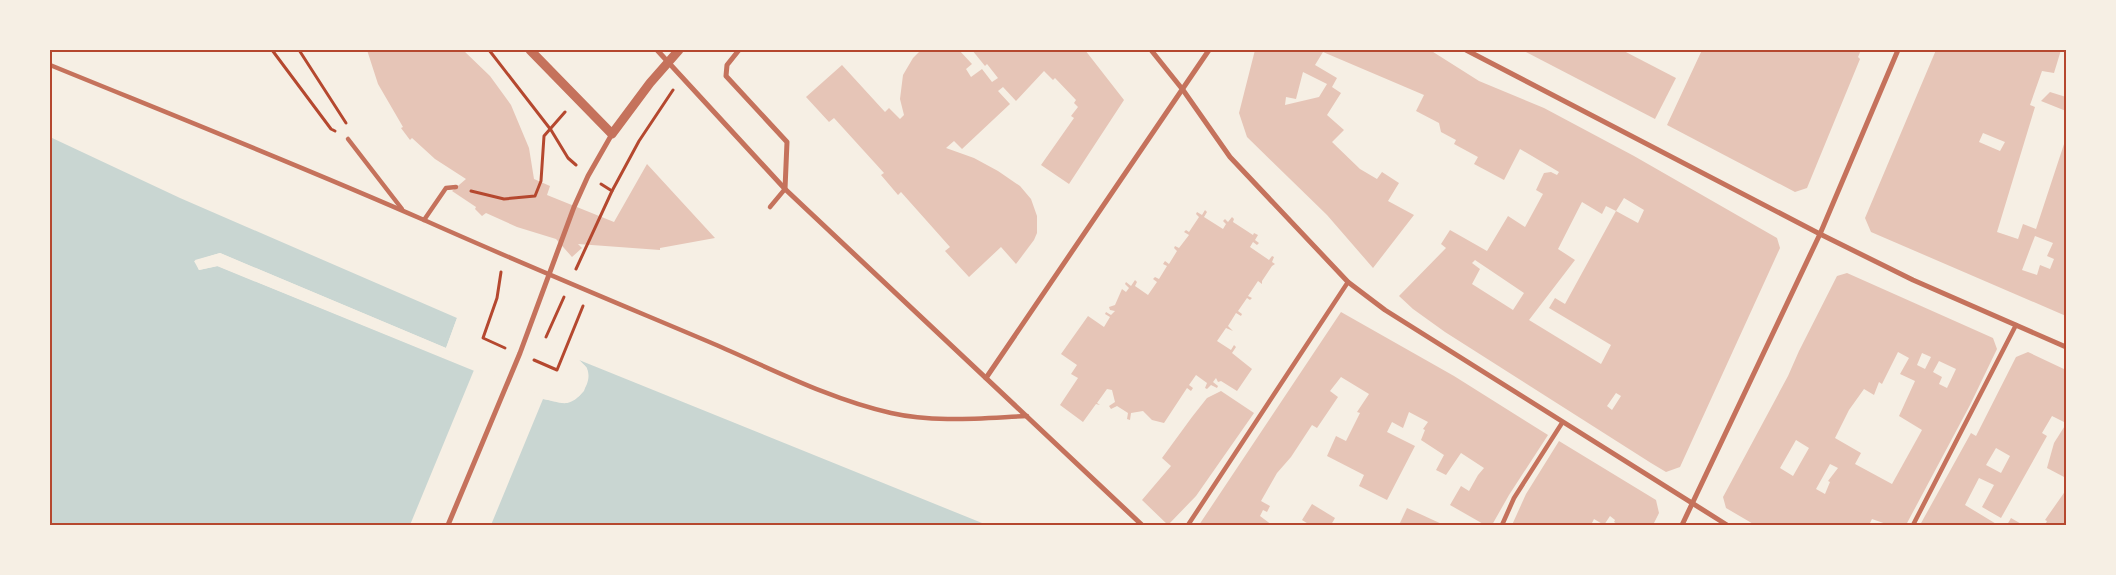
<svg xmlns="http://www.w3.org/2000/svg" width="2116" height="575" font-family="'Playfair Display',serif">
	<rect width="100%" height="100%" fill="#f6efe4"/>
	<!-- water -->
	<path fill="#c9d6d2" d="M50,137L180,198L457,318L446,348L220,253L195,260L199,270L217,266L543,399C550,400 560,404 567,403C580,401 593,381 587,369C586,366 581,362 579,360L987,525H50Z"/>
	<!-- pier -->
	<path fill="#f6efe4" d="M220,253L446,348L457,318L460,319L448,350L446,351L220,255L198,262L201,267L218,264L544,396L566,400L577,394L582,389L585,376V369L577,359L579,360L587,368L588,376L584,391L579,396L567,403L543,399L491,525H410L474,370L218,266L199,270L194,261Z"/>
	<!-- building -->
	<g fill="#e6c5b7" fill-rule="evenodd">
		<path d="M367,50H463L490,76L511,105L529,148L534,179L550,186L547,195L614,222L647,164L715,238L660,248V250L578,244L582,248L572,257L556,239L517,227L486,213L482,216L475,209L476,207L452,191L466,179L435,159L412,138L410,140L401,128L403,127L378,84Z"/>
		<path d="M921,50H959L972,64L966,69L971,77L982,69L992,82L998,78L987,64L985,66L972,50H1085L1124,100L1069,184L1041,165L1074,118L1071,116L1078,107L1074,103L1076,100L1055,78L1053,80L1044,71L1016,101L1003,87L998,91L1010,104L962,149L954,141L946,148L974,158L998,171L1020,186L1031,199L1037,216V233L1034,240L1016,264L1001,247L969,277L945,251L950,247L901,192L898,195L881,175L884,173L834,118L829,122L806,97L842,65L885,112L889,108L900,119L904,115L900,99L903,75L913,58Z"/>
		<path d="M1255,50H1430L1479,81L1544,108L1634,156L1777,238L1780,248L1680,467L1666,472L1651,463L1445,332L1413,309L1399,296L1446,248L1441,244L1450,230L1487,251L1508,216L1525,227L1543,194L1536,190L1544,173L1551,172L1557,175L1559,172L1520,149L1504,180L1474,164L1478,157L1454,144L1456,140L1441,132L1439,123L1416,111L1424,95L1323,52L1315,65L1337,78L1332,87L1341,93L1327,115L1344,130L1332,142L1360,169L1377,179L1382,172L1399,183L1388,201L1414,215L1373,268L1327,215L1247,137L1239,113ZM1303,72L1327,84L1319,97L1285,105L1286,97L1296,99ZM1624,198L1644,210L1638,223L1616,211L1565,304L1555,298L1549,308L1611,345L1601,364L1529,320L1575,260L1558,249L1582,202L1602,214L1606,206L1616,211ZM1475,260L1524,293L1513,310L1472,284L1480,269L1472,263ZM1616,393L1621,396L1612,410L1607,406Z"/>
		<path d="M1522,50H1622L1676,78L1655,119Z"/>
		<path d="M1702,50H1861L1858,57L1860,59L1807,188L1795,192L1667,125Z"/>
		<path d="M1936,50H2061L2054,73L2042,71L2030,105L2035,107L1997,232L2018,239L2023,224L2036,229L2066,138V316L1871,232L1865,218ZM1983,133L2005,142L2000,151L1979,142ZM2035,236L2053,243L2047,256L2054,259L2050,269L2040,265L2037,275L2022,270Z"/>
		<path d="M2050,92L2066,97V111L2041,101Z"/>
		<path d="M1205,210L1207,212L1204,217L1223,229L1226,224L1223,221L1225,219L1228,222L1232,217L1234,219L1233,222L1253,235L1254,233L1258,235L1255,240L1259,243L1257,245L1253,242L1250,247L1269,260L1272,256L1274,257L1272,262L1275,264L1272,266L1262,281V284L1258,281L1248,296L1252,298L1250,300L1247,298L1238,311L1242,314L1241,316L1236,313L1228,326L1233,331L1226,328L1217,341L1231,350L1234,345L1236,347L1232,353L1252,369L1237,391L1221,381L1218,382L1216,378L1213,382L1218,386L1217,388L1211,385L1207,389L1205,388L1207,383L1196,375L1189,385L1193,388L1191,391L1187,388L1164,423L1152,420L1143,411L1131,413L1130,420L1127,419L1128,413L1117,406L1111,409L1109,406L1115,402L1112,390L1107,389L1097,403L1100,405L1096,404L1083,422L1060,405L1078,378L1071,374L1077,365L1061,354L1088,316L1104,327L1110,317L1105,314L1106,312L1111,315L1115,311L1110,310L1109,307L1115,305L1122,289L1126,292L1129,288L1125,284L1126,282L1131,286L1135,280L1137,282L1135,286L1148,295L1157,282L1153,279L1155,277L1159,279L1167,266L1163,264L1165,261L1169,264L1177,251L1174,248L1175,246L1179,248L1189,235L1184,232L1186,230L1189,232L1199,217L1196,214L1197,212L1202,215Z"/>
		<path d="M1847,273L1993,338L1997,349L1970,405L1906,525H1889L1872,519L1869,525H1755L1726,508L1723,497L1788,376L1799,351L1837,276ZM1898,352L1909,358L1900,374L1915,381L1899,416L1922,430L1892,484L1855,464L1861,453L1835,438L1849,410L1864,389L1874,395L1879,382L1882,384ZM1922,353L1931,357L1925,369L1917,365ZM1939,361L1956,369L1947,388L1939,384L1942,377L1933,372ZM1796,440L1809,448L1793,476L1780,468ZM1830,464L1838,468L1828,481L1830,482L1825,494L1816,489Z"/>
		<path d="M1341,312L1454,376L1548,435L1509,495L1492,525H1485L1450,505L1461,486L1469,491L1478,475L1484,468L1461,453L1446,475L1436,470L1444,455L1421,440L1425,430L1423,429L1428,422L1409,412L1403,428L1392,422L1387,432L1415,446L1387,500L1359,486L1364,475L1327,456L1336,436L1346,441L1360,413L1357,412L1369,394L1341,377L1330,391L1338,397L1317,428L1312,425L1291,457L1277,473L1261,501L1270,506L1267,512L1263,510L1260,516L1272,525H1199Z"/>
		<path d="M2028,352L2066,370V423L2052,416L2042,433L2047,436L2001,518L1982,507L1994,485L1979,478L1965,505L1998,525H1920L1971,433L1976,436L2016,357ZM1996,448L2010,456L2001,473L1986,465Z"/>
		<path d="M1221,391L1254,413L1196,496L1168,525L1142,500L1171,466L1162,458L1192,417L1207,398Z"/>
		<path d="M2066,424V478L2047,468L2054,443Z"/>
		<path d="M1559,441L1656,500L1659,513L1654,523L1652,525H1619L1614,522L1615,520L1610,516L1604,525L1594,519L1591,525H1512L1526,494Z"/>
		<path d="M2066,490V525H2045L2047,521L2045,520Z"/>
		<path d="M1312,504L1335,518L1331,525H1310L1302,520Z"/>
		<path d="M1407,508L1444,525H1399Z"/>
		<path d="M2011,518L2023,525H2007Z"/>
	</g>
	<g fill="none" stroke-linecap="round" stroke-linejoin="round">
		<!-- path -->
		<g stroke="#b5482f" stroke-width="3">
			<path d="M272,50L331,129L335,131"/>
			<path d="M299,50L346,123"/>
			<path d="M489,50L551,130L568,158L576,165"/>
			<path d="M601,184L612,191"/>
			<path d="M471,191L504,199L535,196L541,181L544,136L565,112"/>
			<path d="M576,269L612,191L639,141L673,90"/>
			<path d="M501,272L497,298L483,338L505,348"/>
			<path d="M546,337L564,297"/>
			<path d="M534,360L557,370L583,306"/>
		</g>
		<!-- pedestrian -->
		<g stroke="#c5725c" stroke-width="4.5">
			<path d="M50,65C175,116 301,166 424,220C520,263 617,303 714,344C772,369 829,399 891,413C935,423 982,418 1027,416"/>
			<path d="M348,139L402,209"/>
			<path d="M770,207L785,189"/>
			<path d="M424,220L446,188L456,187"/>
			<path d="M1188,525L1348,282"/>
			<path d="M1502,525L1514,498L1562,423"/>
			<path d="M1913,525L2016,325"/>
		</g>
		<!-- minor -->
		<g stroke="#c5725c" stroke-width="5">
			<path d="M657,50L785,189L1142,525"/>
			<path d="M739,50L727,65L726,76L787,142L785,189"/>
			<path d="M1151,50L1183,90L1230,157L1348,282L1385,310L1727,525"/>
			<path d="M1466,50L1820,234L1913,280L2066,347"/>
			<path d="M986,378L1209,50"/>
			<path d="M448,525L520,353L574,207L588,176L612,134"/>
			<path d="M1682,525L1820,234L1898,50"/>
		</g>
		<!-- tertiary -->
		<path stroke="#c5725c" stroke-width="9" d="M530,50L612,134L650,83L679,50"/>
	</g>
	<!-- border -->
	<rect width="2116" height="575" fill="none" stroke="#f6efe4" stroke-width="102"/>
	<rect x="51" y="51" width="2014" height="473" fill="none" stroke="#b5482f" stroke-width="2"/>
</svg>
